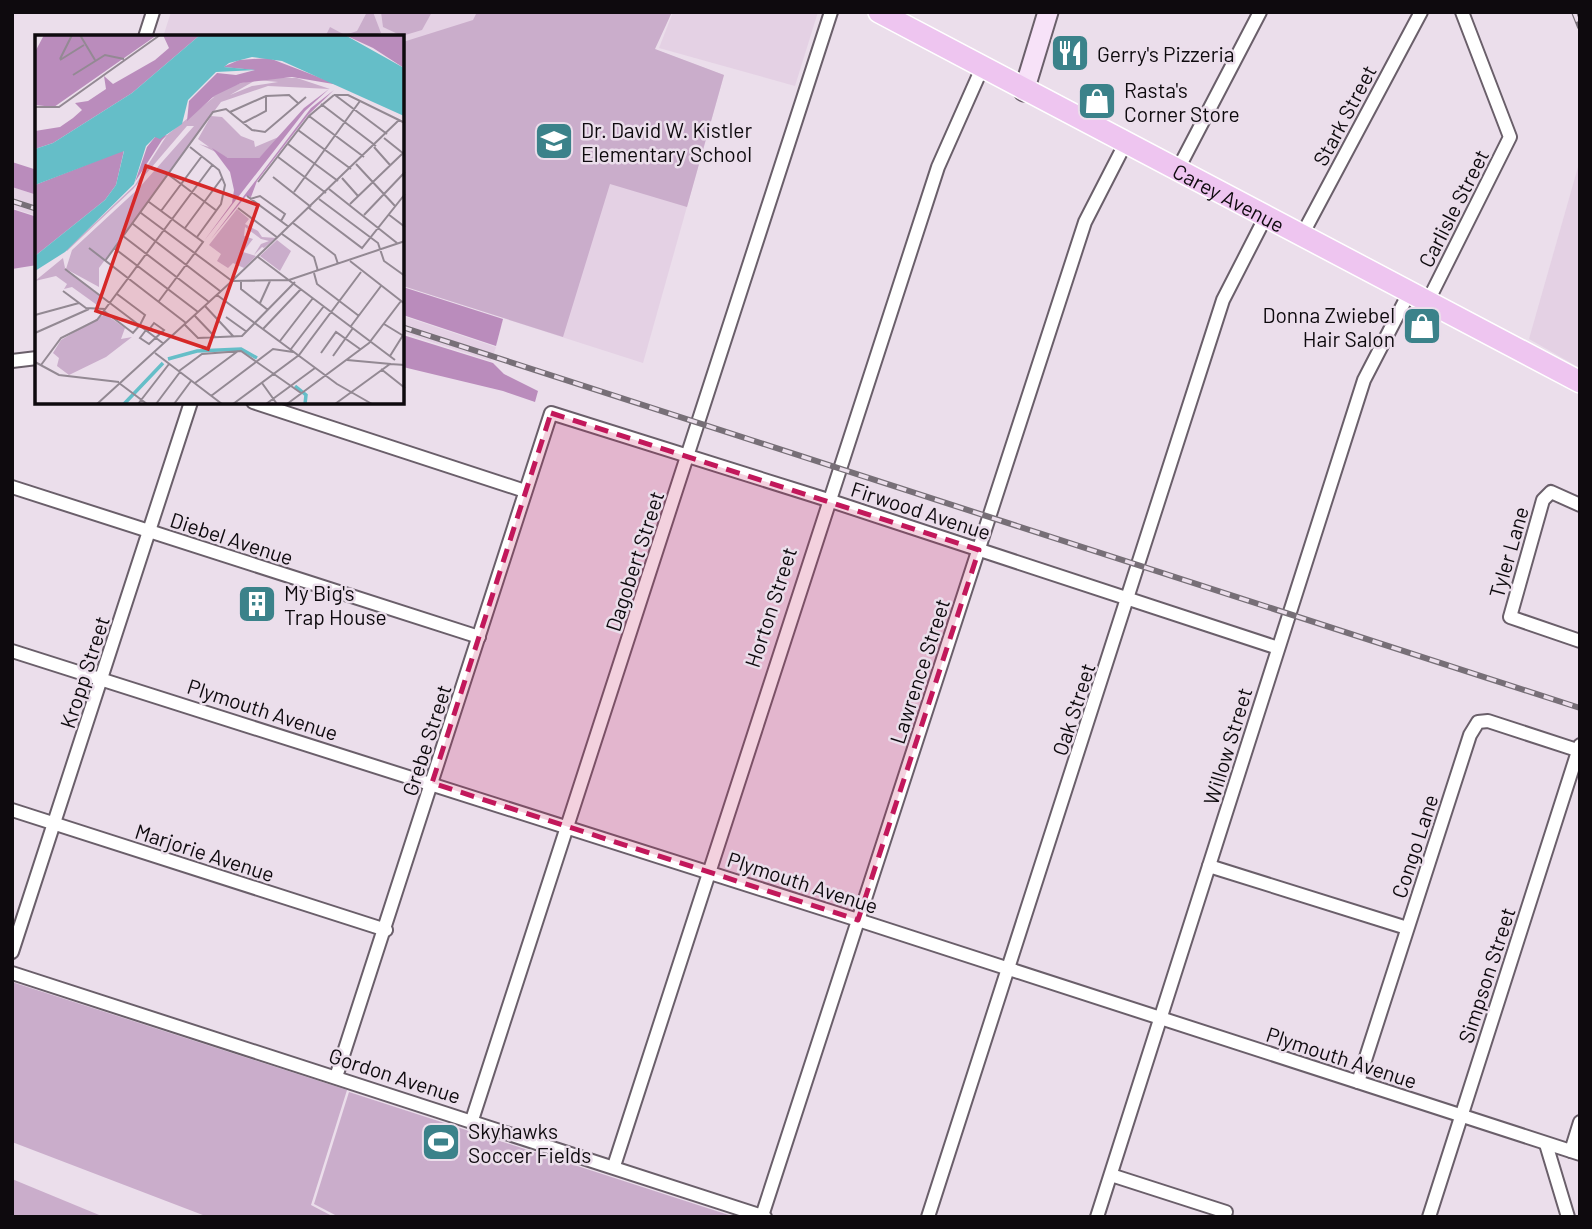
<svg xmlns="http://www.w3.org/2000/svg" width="1592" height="1229" font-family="Barlow,sans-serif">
	<rect width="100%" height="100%" fill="#ebdeeb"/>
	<!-- built -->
	<g fill="#e4d1e4">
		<path d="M171,12H669L654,49L724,75L643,363L403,286L402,37H163Z"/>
		<path d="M673,12H818L795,86L659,48Z"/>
		<path d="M1580,160V368L1529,339Z"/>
		<path d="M12,187L37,195V216L12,208Z"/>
		<path d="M403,316L496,347L491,361L403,333Z"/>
	</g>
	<!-- green -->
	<g fill="#caadcb">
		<path d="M367,12H373L381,33L368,37H325L330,27L345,35L357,31Z"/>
		<path d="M381,12H432L422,30L402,36L383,27Z"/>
		<path d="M477,12H672L655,49L724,75L687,207L610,184L563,337L403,286V42L473,20Z"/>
		<path d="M12,982L347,1090L311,1205L334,1217H208L12,1142Z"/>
		<path d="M349,1092L735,1217H339L314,1204Z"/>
		<path d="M12,1179L104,1217H12Z"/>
	</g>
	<!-- forest -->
	<g fill="#ba8cbc">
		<path d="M12,162L37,170V195L12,187Z"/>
		<path d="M12,209L37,217V265L12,269Z"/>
		<path d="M403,287L503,319L496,346L403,315Z"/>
		<path d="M403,335L493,363L504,374L538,391L535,402L503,391L403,367Z"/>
	</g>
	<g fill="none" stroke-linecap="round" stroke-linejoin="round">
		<!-- minor casing -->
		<g stroke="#6a5f6a" stroke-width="16">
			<g id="minor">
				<path d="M145,37L153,12"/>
				<path d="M1177,171L1260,12"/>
				<path d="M1301,237L1421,12"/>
				<path d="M1427,303L1510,137L1462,12"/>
				<path d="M12,361L37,358"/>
				<path d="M253,402L525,491"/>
				<path d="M12,487L479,637"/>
				<path d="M1580,505L1551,492L1543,500L1510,617L1580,641"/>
				<path d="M12,651L858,920L1580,1154"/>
				<path d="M12,810L386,930"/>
				<path d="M1209,866L1407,928"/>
				<path d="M12,952L191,402"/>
				<path d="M12,973L765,1217"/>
				<path d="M336,1077L551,413L828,500L1278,648"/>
				<path d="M1358,1082L1470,735L1478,722L1488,721L1580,751"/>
				<path d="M472,1120L831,12"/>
				<path d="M1546,1144L1568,1217"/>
				<path d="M1571,1151L1580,1122"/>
				<path d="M614,1166L938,167L982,68"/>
				<path d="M1111,1175L1226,1212"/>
				<path d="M762,1216L1085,222L1125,144"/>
				<path d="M928,1217L1223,300L1265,218"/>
				<path d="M1097,1217L1364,380L1409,293"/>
				<path d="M1429,1217L1580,745"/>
			</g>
		</g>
		<!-- secondary casing -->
		<g stroke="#6a5f6a" stroke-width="23">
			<path id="secondary" d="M1024,91L1048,12"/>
		</g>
		<!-- primary casing -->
		<g stroke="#fff" stroke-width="24">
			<g id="primary">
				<path id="s1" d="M879,12L1580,382"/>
			</g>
		</g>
		<!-- minor -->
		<use href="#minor" stroke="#fff" stroke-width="12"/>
		<!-- secondary -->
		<use href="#secondary" stroke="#f7e2f8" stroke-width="19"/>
		<!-- primary -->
		<use href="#primary" stroke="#eec5f0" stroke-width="21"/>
		<!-- rail casing -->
		<g stroke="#776f77" stroke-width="6">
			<g id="rail">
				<path d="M1574,12L1580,27"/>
				<path d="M12,201L37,209"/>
				<path d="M402,327L1580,708"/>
			</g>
		</g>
		<!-- rail -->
		<use href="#rail" stroke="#ebdeeb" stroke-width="3.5" stroke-dasharray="10" stroke-linecap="butt"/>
	</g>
	<!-- marked area -->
	<path fill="#c2185b" fill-opacity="0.2" stroke="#c2185b" stroke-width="5" stroke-dasharray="14 9" stroke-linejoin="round" d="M551,413L979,550L858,920L432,783Z"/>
	<!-- icons -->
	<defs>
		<g id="restaurant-square" transform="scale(2.0125)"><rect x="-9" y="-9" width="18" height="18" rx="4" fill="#3b828a" stroke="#ebdeeb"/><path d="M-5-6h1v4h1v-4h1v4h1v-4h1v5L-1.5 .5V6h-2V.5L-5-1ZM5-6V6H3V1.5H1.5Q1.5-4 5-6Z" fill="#fff"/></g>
		<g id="shop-square" transform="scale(2.0125)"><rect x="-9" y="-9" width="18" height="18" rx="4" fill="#3b828a" stroke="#ebdeeb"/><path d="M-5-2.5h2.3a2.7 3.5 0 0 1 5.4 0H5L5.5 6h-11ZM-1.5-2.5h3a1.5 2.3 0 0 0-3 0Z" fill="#fff"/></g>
		<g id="school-square" transform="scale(2.0125)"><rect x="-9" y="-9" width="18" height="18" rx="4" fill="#3b828a" stroke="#ebdeeb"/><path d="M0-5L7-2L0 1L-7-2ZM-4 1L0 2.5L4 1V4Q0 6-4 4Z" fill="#fff"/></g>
		<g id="building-square" transform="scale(2.0125)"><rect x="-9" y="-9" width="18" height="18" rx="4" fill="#3b828a" stroke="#ebdeeb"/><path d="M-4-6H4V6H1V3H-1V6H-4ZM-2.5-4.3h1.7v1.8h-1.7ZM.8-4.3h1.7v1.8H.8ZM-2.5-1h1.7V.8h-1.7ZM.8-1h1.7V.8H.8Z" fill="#fff"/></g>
		<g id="stadium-square" transform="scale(2.0125)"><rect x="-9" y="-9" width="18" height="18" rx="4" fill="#3b828a" stroke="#ebdeeb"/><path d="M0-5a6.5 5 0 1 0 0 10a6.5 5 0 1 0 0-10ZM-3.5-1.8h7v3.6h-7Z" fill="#fff"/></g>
	</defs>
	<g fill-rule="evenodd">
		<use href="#restaurant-square" x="1070" y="53"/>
		<use href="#shop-square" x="1097" y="101"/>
		<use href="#school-square" x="554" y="141"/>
		<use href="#shop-square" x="1422" y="326"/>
		<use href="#building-square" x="257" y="604"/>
		<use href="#stadium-square" x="441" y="1142"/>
	</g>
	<g text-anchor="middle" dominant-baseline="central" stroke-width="5" stroke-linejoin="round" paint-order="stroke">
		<!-- poi labels -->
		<g font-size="21" fill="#0e0a0e" stroke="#ebdeeb" text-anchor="start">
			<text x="1097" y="53">Gerry's Pizzeria</text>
			<text x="1124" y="89">Rasta's<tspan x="1124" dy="24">Corner Store</tspan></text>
			<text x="581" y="129">Dr. David W. Kistler<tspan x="581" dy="24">Elementary School</tspan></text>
			<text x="1395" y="314" text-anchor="end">Donna Zwiebel<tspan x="1395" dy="24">Hair Salon</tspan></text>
			<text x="284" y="592">My Big's<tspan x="284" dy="24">Trap House</tspan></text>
			<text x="468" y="1130">Skyhawks<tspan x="468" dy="24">Soccer Fields</tspan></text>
		</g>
		<!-- street labels -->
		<g font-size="21" fill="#0e0a0e" stroke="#ebdeeb">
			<text transform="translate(1344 115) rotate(-62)">Stark Street</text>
			<text stroke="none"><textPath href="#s1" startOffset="396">Carey Avenue</textPath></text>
			<text transform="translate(1453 208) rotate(-63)">Carlisle Street</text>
			<text transform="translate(921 510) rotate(18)">Firwood Avenue</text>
			<text transform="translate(232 538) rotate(18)">Diebel Avenue</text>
			<text transform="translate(1508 552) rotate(-74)">Tyler Lane</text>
			<text transform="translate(634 561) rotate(-72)">Dagobert Street</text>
			<text transform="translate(770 607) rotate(-72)">Horton Street</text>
			<text transform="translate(919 671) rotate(-72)">Lawrence Street</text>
			<text transform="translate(84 672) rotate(-72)">Kropp Street</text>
			<text transform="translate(263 709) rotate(18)">Plymouth Avenue</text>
			<text transform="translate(1073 709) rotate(-72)">Oak Street</text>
			<text transform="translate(426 740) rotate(-72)">Grebe Street</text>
			<text transform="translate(1227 746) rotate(-73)">Willow Street</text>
			<text transform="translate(1414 846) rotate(-72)">Congo Lane</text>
			<text transform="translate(205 852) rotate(18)">Marjorie Avenue</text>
			<text transform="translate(803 882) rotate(18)">Plymouth Avenue</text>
			<text transform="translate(1486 975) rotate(-72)">Simpson Street</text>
			<text transform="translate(1342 1057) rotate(18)">Plymouth Avenue</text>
			<text transform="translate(395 1075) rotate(18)">Gordon Avenue</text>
		</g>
	</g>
	<!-- overview -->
	<g transform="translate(35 35)">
		<rect width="369" height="369" fill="#ebdeeb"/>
		<path d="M233,43H262L295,54L233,51L186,67L64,233V252L31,234L37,215L104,153L159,91H152L98,154L32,216L31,215L100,150L132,100L179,62L155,66L206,48L221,45L195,60L217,51L243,47L222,45ZM176,81L187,82L206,101L219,106L220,112L246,101L224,123H193L164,109L174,112L163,104ZM202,174L214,184L210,189L223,196L227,202L241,203L229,213L227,212L219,220L226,209L234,206L226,204L210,192L209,201L218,204L208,217L221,221L209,233L198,228L193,233L182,226L186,219L174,210ZM242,205L256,216L245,236L225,221ZM28,223L30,233L67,262L62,270L37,252L29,254L32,249L21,241L0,246ZM70,279L90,293L86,304L97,302L71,322L34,340L22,331L24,323L18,318L26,305Z" fill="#caadcb"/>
		<path d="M9,0H122L19,72L0,70V17ZM128,0H165L97,58L18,108L0,114V96L25,92L38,83L47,75L40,68L53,66L71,54L69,41L78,49L120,25L134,13ZM310,0H369V33L338,13ZM234,23L304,50L257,42L206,48L179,61L152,86L154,66L182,38L201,40L220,35L188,32L204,25ZM294,54L270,76L169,206L197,168L199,155L195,137L177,113L193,123H224L269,73ZM299,55L273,80L222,146L216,162L211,161L176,204L276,73ZM132,100L127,105L100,147L112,112L120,102ZM89,115L81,150L70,165L0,221V150Z" fill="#ba8cbc"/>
		<path d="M165,0H310L369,33V81L247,26L217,22L194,28L189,32L221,35L181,37L153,65L147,89L125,104L120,102L111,111L99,149L30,217L0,236V221L70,165L81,150L89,116L0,150V114L18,108L97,58Z" fill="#65bec8"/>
		<path fill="none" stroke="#65bec8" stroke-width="3.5" d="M133,324L162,316L206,314L222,323M260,351L271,360L270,369M89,369L128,328"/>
		<path fill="none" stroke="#938993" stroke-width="2" d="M45,0L60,25M25,24L37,0M25,25L49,10M38,40L70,20L89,24M299,60H313L370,88M300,60L352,99M286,69L341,111M0,72H24L125,0M195,77L231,61L254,60L263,68M274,81L329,122M208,88L231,76V61M263,95L316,134M349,103L369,119M253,109L303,146M155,112L184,135L190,150L186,169L162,202M339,112L355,130M243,122L291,158M321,129L360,171M134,140L182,176M238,142L276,172M307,143L323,161M223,147L274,81L299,60M294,154L362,208M259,157L325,66M212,161L254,192M215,164L225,161L250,179L246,186M284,164L343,208L349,226L370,241M114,167L168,207L124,266M315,169L367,119M203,173L243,203M274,173L327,213L370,159M126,176L167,121M106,178L197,246L364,85M353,179L370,192M329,180L370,137M258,188L300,220L303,229M98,189L185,256M150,193L187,143M247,199L279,222L283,236M88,201L174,267M54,213L151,288M79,213L163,277M223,222L360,325M70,226L178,77L191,74L217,95L230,97L271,62M315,226L370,269M30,234L129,309M279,238L282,249L324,281M206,247V254L233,275M28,256L51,273L70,274M182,260L302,349L337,369M225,268L235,246M170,271L198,301M69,276L98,298L105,290L110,280L82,259M0,280L44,268M160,281L180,302M191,282L212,297M349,289L367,300M150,290L163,303L207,301L260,247M316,291L346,251M228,294L266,254M111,295L105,303L114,309L129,295L119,288L113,296M0,298L54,274M245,306L278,263M256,314L289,271M120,318L187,369M286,318L301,297L325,314M298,321L318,293M355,321L370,297M312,325L356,329M0,327L24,340L84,347M6,330L26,303L62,285L178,129M346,334L370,353M144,336L167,319L206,316L266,358M84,348L112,369M160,348L203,316M227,348L242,369M176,361L238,314L258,317M62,369L197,246L254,245L370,206M103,369L134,329M121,369L145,337M139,369L156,346M198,369L264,320L326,237M231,369L280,333M252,369L334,308L366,266M300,369L355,329L370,330"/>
		<path fill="#d62828" fill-opacity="0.15" stroke="#d62828" stroke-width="3.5" d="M111,131L223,170L173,314L61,276Z"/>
		<rect width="369" height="369" fill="none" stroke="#0e0a0e" stroke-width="3.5"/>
	</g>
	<!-- border -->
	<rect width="1592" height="1229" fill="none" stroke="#0e0a0e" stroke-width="28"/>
</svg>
